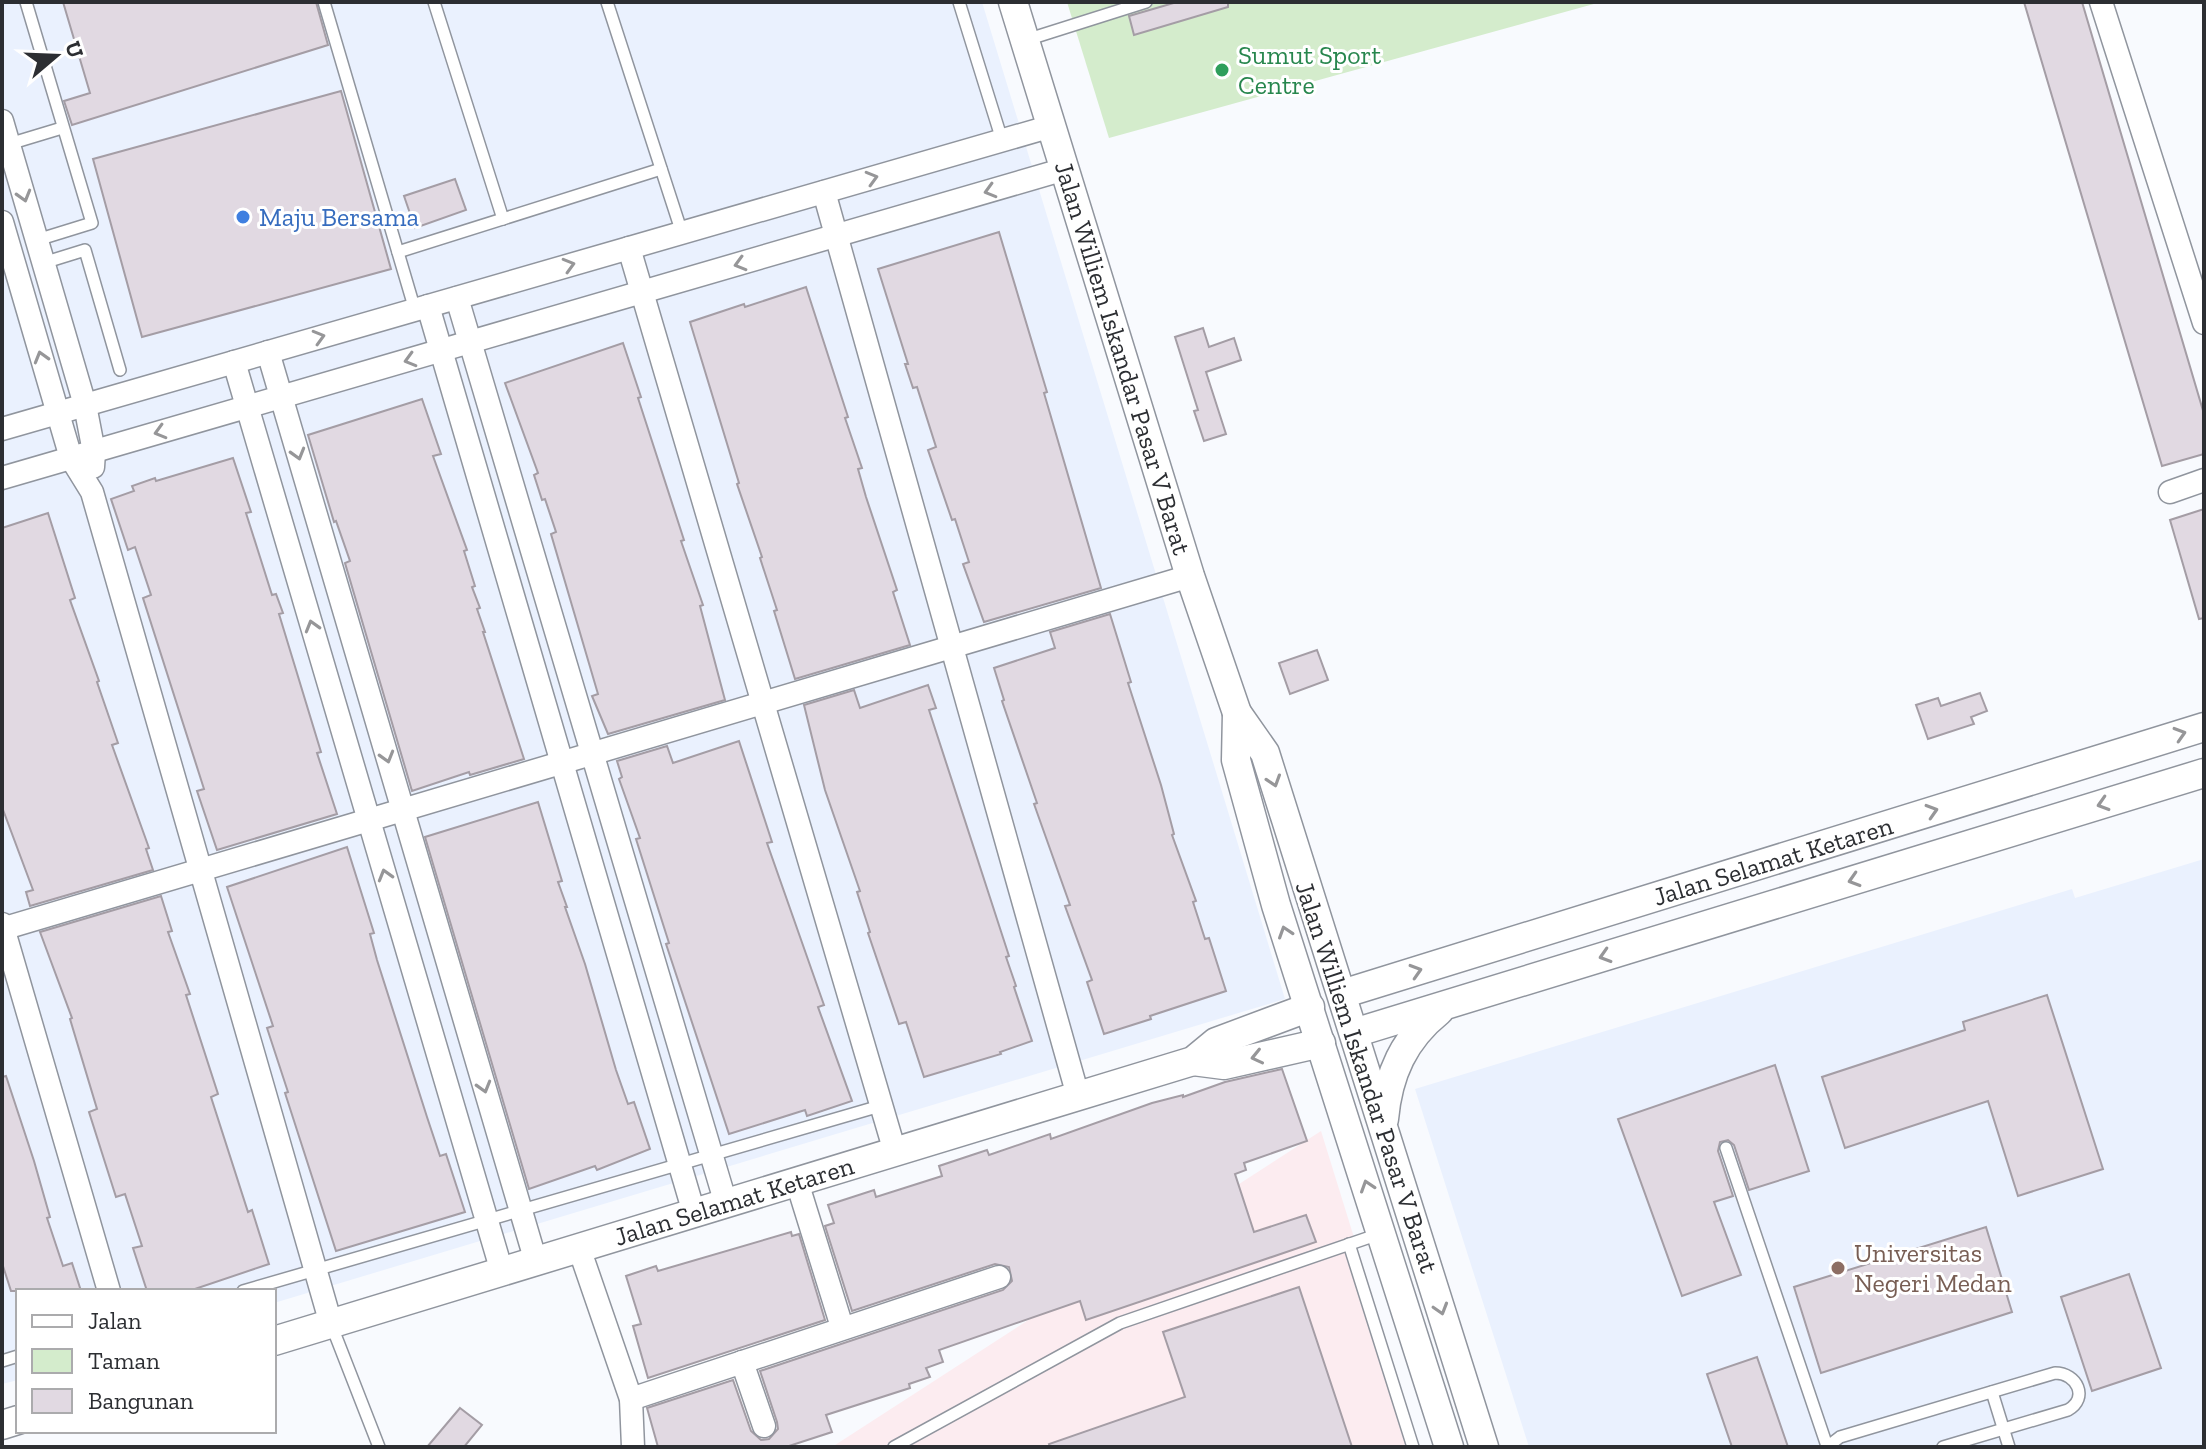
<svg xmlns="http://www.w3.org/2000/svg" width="2206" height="1449" font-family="'Zilla Slab',serif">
	<rect width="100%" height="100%" fill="#f8fafe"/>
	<!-- built -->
	<g fill="#eaf1fe">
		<path d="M2,2H982L1285,999L274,1303V1291H18V1380L2,1384Z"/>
		<path d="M2204,859V1447H1529L1415,1089L2072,889L2075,898Z"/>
	</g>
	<!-- industrial -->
	<path fill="#fcecf0" d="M1321,1131L1419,1447H832Z"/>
	<!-- green -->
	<path fill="#d4eccc" d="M1067,2H1601L1109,138Z"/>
	<!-- building -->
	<g fill="#e1d9e2" stroke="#a49da5" stroke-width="2">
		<path d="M63,2H316L328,45L72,125L64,101L90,93Z"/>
		<path d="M1177,2H1228V7L1134,35L1129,16Z"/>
		<path d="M2024,2H2082L2204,414V454L2162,466Z"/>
		<path d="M341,91L391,269L142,337L93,159Z"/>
		<path d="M455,179L466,210L415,228L404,196Z"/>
		<path d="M999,232L1047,392L1044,393L1101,588L984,622L963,564L969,562L955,519L952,520L928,450L936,447L917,387L913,388L905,364H908L878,269Z"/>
		<path d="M806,287L848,417L845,418L862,468L858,469L866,497L897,590L893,592L910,645L795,679L774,611L777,610L760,558L762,557L737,484L739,483L690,322L744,304L745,307Z"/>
		<path d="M1203,328L1209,347L1234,338L1241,360L1206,372L1226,434L1204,441L1194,411L1198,410L1175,337Z"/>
		<path d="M623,343L641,397L638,398L684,540L681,541L703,605L700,606L725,700L608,734L592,696L598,694L551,534L556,532L545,499L542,500L534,475L538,473L505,383Z"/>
		<path d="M422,399L441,454L433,456L467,550L464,551L475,586L472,587L480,608L477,609L485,632H483L524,759L470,775L469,772L412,791L345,563L350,561L336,521L334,522L308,435Z"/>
		<path d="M233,458L251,512L246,513L260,557L272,595L276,594L283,613L279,614L321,752L317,753L337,814L217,850L197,791L204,789L143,598L151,595L135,547L128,550L111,499L134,491L132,486L155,478L156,481Z"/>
		<path d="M2204,509V618L2199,619L2170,520Z"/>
		<path d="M48,513L75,598L70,600L99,681L97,682L118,743L112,745L149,848L146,849L153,870L30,906L26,892L33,890L2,807V528Z"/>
		<path d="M1110,614L1131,682L1128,683L1161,785L1174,834L1172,835L1196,901L1193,902L1205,939L1209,938L1226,991L1150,1016L1151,1019L1104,1034L1087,982L1092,980L1065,906L1070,905L1034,804L1037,803L1002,701L1004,700L994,668L1055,648L1050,632Z"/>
		<path d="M1317,650L1328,680L1290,694L1279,663Z"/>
		<path d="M928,685L936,708L929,710L1009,956L1006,957L1016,986L1014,987L1032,1041L1000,1052L1001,1054L924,1077L906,1022L899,1024L868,933L870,932L857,892L860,891L825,790L804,705L854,690L860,708Z"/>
		<path d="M1980,693L1987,711L1971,717L1974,724L1928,739L1916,705L1938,698L1941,706Z"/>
		<path d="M739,741L772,842L767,843L824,1005L818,1007L852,1101L807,1116L805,1110L729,1134L666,944L669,943L636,839L640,838L619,779L622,777L617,761L667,746L673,763Z"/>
		<path d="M538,802L562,881L558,882L567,907H565L585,964L616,1070L628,1104L634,1102L650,1149L597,1170L595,1166L529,1189L425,837Z"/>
		<path d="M347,847L374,933L370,934L377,960L427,1117L440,1156L446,1154L465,1212L336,1251L285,1093L288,1092L267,1028L273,1026L227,887Z"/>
		<path d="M161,896L172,931L168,932L190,994L186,995L218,1094L211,1097L248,1212L252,1210L269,1264L189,1291H147L133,1248L142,1246L125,1194L116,1197L102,1153L89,1112L97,1109L70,1019L72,1018L40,932Z"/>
		<path d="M2047,995L2103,1169L2018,1196L1988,1101L1845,1148L1822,1077L1965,1030L1963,1022Z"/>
		<path d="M1775,1065L1809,1171L1749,1190L1734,1145L1728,1140L1720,1142L1718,1151L1733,1196L1714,1202L1741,1275L1682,1296L1618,1119Z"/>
		<path d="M1282,1069L1307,1141L1244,1163L1246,1170L1235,1174L1254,1232L1306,1215L1316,1242L1086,1320L1080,1301L939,1350L943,1362L926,1368L930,1377L909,1384L910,1388L826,1415L832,1432L786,1447H658L647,1408L733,1380L751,1431L761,1440L769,1439L778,1429L777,1422L760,1371L1003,1290L1012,1281L1009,1267L995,1264L852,1311L825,1226L834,1223L828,1205L874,1190L876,1197L942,1176L939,1166L987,1150L989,1155L1050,1134L1051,1139L1152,1103L1183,1095V1097L1225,1082Z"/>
		<path d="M6,1076L34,1161L50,1217L47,1218L63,1266L72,1263L81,1291H11L2,1263V1077Z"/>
		<path d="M1986,1227L2012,1312L1821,1373L1794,1287Z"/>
		<path d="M791,1232L792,1236L799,1234L825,1320L648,1378L633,1326L641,1324L626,1276L656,1266L658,1271Z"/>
		<path d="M2129,1274L2161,1368L2092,1391L2061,1297Z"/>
		<path d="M1299,1287L1352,1447H1050L1049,1444L1185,1397L1163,1332Z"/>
		<path d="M1757,1357L1788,1447H1732L1707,1374Z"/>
		<path d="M460,1408L482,1425L464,1447H427Z"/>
	</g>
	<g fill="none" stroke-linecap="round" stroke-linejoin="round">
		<!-- service casing -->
		<g stroke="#90959e" stroke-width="14">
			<g id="service">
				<path d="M26,2L92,223L37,240"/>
				<path d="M324,2L415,310"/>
				<path d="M434,2L503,219"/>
				<path d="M607,2L682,233"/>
				<path d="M959,2L1002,140"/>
				<path d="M1026,40L1146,2"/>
				<path d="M9,144L62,128"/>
				<path d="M398,252L661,169"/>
				<path d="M43,263L85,250L120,370"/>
				<path d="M1726,1148L1827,1446"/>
				<path d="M1349,1244L1413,1447"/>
				<path d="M243,1291L880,1106"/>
				<path d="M331,1324L379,1447"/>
				<path d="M2,1361L18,1356"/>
				<path d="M1992,1392L2009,1447"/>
				<path d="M894,1447L1120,1323L1379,1234"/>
				<path d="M1827,1447L1840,1437L2055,1373C2077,1373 2089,1398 2068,1410L1943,1447"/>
			</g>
		</g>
		<!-- minor casing -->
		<g stroke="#90959e" stroke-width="25">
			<g id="minor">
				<path d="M2101,2L2204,323"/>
				<path d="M2,121L85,405L94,452L93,467"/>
				<path d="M824,192L1078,1096"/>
				<path d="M2,222L71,458L92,492L331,1324"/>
				<path d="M629,248L895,1152"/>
				<path d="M457,298L726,1204"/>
				<path d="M428,306L694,1213"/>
				<path d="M268,352L536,1262"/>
				<path d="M234,362L502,1272"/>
				<path d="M2,429L1052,126"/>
				<path d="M2,478L1065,169"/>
				<path d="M2170,492L2204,480"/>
				<path d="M2,924L109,1291"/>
				<path d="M2,929L1190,576"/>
				<path d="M797,1182L842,1327"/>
				<path d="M579,1248L631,1399L633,1447"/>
				<path d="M742,1362L764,1426"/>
				<path d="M631,1399L999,1277"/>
			</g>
		</g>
		<!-- tertiary casing -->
		<g stroke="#90959e" stroke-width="31">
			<g id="tertiary">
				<path d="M1013,2L1190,576L1237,713L1265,753L1484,1447"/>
				<path d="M1237,713L1236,760L1276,905L1449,1447"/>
				<path d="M1342,994L2204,727"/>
				<path d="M1354,1033L2204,773"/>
				<path d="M1193,1061L1224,1065L1321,1043"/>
				<path d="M1384,1119C1388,1074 1404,1039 1439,1011"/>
				<path d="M274,1341L1193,1061L1216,1042L1310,1007"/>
				<path d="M2,1425L18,1420"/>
			</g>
		</g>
		<!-- service -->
		<use href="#service" stroke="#fff" stroke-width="11"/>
		<!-- minor -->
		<use href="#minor" stroke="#fff" stroke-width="22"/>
		<!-- tertiary -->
		<use href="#tertiary" stroke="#fff" stroke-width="28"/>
	</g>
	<!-- one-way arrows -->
	<defs><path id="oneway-chevron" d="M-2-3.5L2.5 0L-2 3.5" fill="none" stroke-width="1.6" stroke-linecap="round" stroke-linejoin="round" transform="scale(2)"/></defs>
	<g stroke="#969698">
		<use href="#oneway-chevron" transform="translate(872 178) rotate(-16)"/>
		<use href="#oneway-chevron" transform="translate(990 191) rotate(164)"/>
		<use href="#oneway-chevron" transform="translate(24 196) rotate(74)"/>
		<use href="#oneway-chevron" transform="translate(740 264) rotate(164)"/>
		<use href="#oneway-chevron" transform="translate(569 265) rotate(-16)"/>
		<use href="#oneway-chevron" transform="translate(319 337) rotate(-16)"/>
		<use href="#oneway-chevron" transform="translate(41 357) rotate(-106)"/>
		<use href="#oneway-chevron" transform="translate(410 360) rotate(164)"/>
		<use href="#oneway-chevron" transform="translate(160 432) rotate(164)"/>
		<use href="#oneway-chevron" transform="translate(298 454) rotate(74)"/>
		<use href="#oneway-chevron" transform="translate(312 626) rotate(-106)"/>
		<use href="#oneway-chevron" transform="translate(2180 734) rotate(-17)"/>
		<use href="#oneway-chevron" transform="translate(387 757) rotate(74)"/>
		<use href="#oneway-chevron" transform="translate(1274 781) rotate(72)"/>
		<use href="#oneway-chevron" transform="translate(2103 804) rotate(163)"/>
		<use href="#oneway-chevron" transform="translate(1932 811) rotate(-17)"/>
		<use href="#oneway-chevron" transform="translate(385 875) rotate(-106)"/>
		<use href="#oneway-chevron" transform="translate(1854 880) rotate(163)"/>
		<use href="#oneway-chevron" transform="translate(1285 932) rotate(-108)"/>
		<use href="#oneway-chevron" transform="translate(1605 956) rotate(163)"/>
		<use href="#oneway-chevron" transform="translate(1416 971) rotate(-17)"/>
		<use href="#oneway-chevron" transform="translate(1257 1057) rotate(167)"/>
		<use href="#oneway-chevron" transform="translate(484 1087) rotate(74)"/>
		<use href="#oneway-chevron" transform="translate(1367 1186) rotate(-108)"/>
		<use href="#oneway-chevron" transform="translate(1441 1309) rotate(73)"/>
	</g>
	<!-- markers -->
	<circle fill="#2e9e5b" stroke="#fff" stroke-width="3" cx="1222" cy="70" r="8"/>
	<circle fill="#3f7fe0" stroke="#fff" stroke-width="3" cx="243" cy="217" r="8"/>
	<circle fill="#8d6e63" stroke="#fff" stroke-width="3" cx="1838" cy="1268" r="8"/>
	<g text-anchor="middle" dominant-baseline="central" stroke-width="6" stroke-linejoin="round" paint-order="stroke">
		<!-- leisure labels -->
		<g font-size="26" fill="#27864d" stroke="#fff" text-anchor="start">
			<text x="1238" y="55">Sumut Sport<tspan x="1238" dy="30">Centre</tspan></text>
		</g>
		<!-- shop labels -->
		<g font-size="26" fill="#366cbe" stroke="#fff" text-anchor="start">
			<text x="259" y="217">Maju Bersama</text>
		</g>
		<!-- street labels -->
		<g font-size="26" fill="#2c2e32" stroke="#fff">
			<text transform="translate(1123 358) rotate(73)">Jalan Williem Iskandar Pasar V Barat</text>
			<text transform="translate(1773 861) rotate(-17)">Jalan Selamat Ketaren</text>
			<text transform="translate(1367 1077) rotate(72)">Jalan Williem Iskandar Pasar V Barat</text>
			<text transform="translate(734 1201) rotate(-17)">Jalan Selamat Ketaren</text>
		</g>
		<!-- education labels -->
		<g font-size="26" fill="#785e54" stroke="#fff" text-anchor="start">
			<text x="1854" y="1253">Universitas<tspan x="1854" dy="30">Negeri Medan</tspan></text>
		</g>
	</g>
	<!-- border -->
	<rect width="2206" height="1449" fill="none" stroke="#2c2e32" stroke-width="8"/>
	<!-- legend -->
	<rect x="16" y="1289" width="260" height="144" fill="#ffffff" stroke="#ababad" stroke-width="2"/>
	<rect x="32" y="1315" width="40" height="12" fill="#ffffff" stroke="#ababad" stroke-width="2"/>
	<text x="88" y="1329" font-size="24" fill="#2c2e32">Jalan</text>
	<rect x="32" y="1349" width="40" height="24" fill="#d4eccc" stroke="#ababad" stroke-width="2"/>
	<text x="88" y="1369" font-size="24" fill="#2c2e32">Taman</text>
	<rect x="32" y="1389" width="40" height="24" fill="#e1d9e2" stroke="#ababad" stroke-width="2"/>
	<text x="88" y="1409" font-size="24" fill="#2c2e32">Bangunan</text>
	<!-- north arrow -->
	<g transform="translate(56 56) rotate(71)" stroke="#ffffff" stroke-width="6" paint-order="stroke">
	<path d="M0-6L14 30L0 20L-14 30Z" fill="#2c2e32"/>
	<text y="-12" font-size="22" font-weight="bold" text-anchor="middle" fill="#2c2e32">U</text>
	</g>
</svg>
